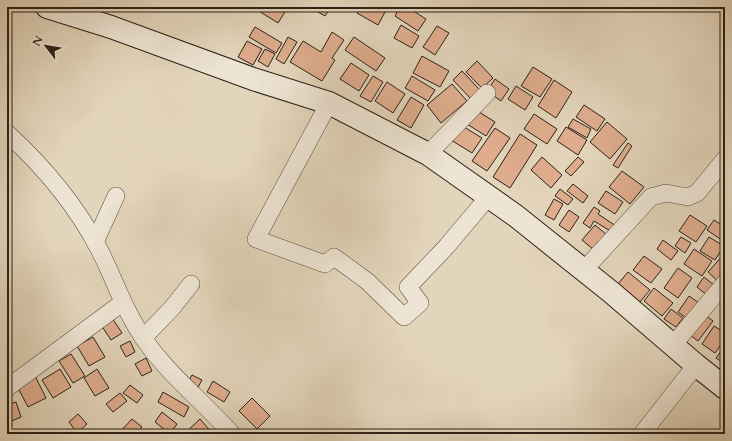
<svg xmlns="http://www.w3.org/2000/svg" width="732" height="441" font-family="Cardo,serif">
	<rect width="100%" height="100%" fill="#e3d5bb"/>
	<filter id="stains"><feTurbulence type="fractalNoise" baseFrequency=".005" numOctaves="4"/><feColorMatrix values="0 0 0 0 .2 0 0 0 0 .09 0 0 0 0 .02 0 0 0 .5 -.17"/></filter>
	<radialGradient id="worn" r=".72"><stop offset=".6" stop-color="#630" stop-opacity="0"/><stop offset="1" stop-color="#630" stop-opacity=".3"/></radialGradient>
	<!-- building -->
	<g fill="#dfad8e" stroke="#2b2117">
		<path d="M255,7H288L278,23L254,8Z"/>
		<path d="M314,7H331L325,16L313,9Z"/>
		<path d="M360,7H377L385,12L378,25L357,13Z"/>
		<path d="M400,7H407L426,19L418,31L395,16Z"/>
		<path d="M401,25L419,36L412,48L394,38Z"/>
		<path d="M437,26L449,33L435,55L423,47Z"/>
		<path d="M255,27L282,43L276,53L249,37Z"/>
		<path d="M332,32L344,40L332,58L335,60L322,81L290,62L303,41L321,52Z"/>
		<path d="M288,37L297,42L284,64L276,59Z"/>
		<path d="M354,37L385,58L376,71L345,50Z"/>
		<path d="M247,41L262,49L253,65L238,57Z"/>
		<path d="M265,49L275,54L268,67L258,61Z"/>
		<path d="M422,56L449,71L440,87L413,73Z"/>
		<path d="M477,61L493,78L482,88L466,72Z"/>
		<path d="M351,63L369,75L359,91L340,79Z"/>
		<path d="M533,67L552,79L540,97L521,86Z"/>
		<path d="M462,71L481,91L472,100L453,80Z"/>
		<path d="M373,76L383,82L371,102L360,96Z"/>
		<path d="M412,76L435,90L428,101L405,88Z"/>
		<path d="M495,79L509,89L501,101L487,91Z"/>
		<path d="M554,80L572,92L556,118L538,106Z"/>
		<path d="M387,82L405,94L393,113L375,101Z"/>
		<path d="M452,84L467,101L441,123L427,105Z"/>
		<path d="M516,86L533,97L525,110L508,99Z"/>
		<path d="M411,97L424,105L411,128L397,120Z"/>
		<path d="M584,105L605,119L597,131L576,117Z"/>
		<path d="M476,110L495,122L486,136L467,124Z"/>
		<path d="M534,114L557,129L547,144L524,129Z"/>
		<path d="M573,119L591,129L587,138L568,127Z"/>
		<path d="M607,122L627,139L610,159L590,142Z"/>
		<path d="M461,125L482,138L472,153L451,140Z"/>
		<path d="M566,127L587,140L578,155L557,141Z"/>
		<path d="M495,128L510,138L487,171L472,161Z"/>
		<path d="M520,134L537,145L510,188L493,177Z"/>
		<path d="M628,143L632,146L618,168L613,165Z"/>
		<path d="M542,157L562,175L551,188L531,170Z"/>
		<path d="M578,157L584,162L571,176L565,171Z"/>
		<path d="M622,171L644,187L630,204L609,187Z"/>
		<path d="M573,184L588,196L583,203L567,191Z"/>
		<path d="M560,189L573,199L568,205L555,196Z"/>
		<path d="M606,191L623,202L615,214L598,203Z"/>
		<path d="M554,199L563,204L554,220L545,215Z"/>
		<path d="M594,207L600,211L598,214L616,226L612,232L594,221L590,228L583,223Z"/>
		<path d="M569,210L579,217L569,232L559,225Z"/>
		<path d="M690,215L707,226L696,242L679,231Z"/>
		<path d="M714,220L725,227L723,241L707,230Z"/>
		<path d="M595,225L607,235L594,250L582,240Z"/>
		<path d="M681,237L691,243L685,253L675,246Z"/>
		<path d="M709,237L724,246L715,260L700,251Z"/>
		<path d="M663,240L678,251L671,260L657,249Z"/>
		<path d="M694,249L712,261L702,276L684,264Z"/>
		<path d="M725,253V279L721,284L708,272Z"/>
		<path d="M644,256L662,269L651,283L633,270Z"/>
		<path d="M678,268L692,278L678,298L664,288Z"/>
		<path d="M628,272L650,290L639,303L618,284Z"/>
		<path d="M704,277L715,286L708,296L697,287Z"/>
		<path d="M654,288L673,303L662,316L644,301Z"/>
		<path d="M689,296L702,305L690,321L678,312Z"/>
		<path d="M671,309L683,318L676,327L664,319Z"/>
		<path d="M701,312L713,321L698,341L686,332Z"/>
		<path d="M110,315L122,333L111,340L99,322Z"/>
		<path d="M714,326L725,333V339L715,353L702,344Z"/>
		<path d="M93,337L105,357L89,366L77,346Z"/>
		<path d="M130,341L135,352L126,357L120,346Z"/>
		<path d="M725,346V364L716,358Z"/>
		<path d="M71,354L85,376L73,383L59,361Z"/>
		<path d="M146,358L152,371L142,376L135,364Z"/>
		<path d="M60,369L71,387L53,398L42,380Z"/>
		<path d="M97,369L109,388L95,396L84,378Z"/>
		<path d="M192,375L202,380L197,389L187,384Z"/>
		<path d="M35,376L46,398L28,407L17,386Z"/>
		<path d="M213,381L230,392L224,402L207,392Z"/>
		<path d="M130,385L143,395L137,403L123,393Z"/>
		<path d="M163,392L189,407L184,417L158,402Z"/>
		<path d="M120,393L127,401L113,412L106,404Z"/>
		<path d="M252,398L270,416L257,429L239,411Z"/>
		<path d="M16,402L21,417L7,423V405Z"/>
		<path d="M162,412L177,424L170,434L155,422Z"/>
		<path d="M78,414L87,424L77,433L69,422Z"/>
		<path d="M132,419L142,427L136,434H122L120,432Z"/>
		<path d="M200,419L213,434H184Z"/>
	</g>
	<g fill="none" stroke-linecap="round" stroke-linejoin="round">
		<!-- street casing -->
		<g stroke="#594e40" stroke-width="18">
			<g id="street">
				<path d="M329,103L256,239L325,264L334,257L367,281L404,317L420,303L408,287L447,246L489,196"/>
				<path d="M7,133C43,166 76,205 99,249C114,278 123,308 142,336C166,373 203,401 232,434"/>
				<path d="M428,154L487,93"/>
				<path d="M95,242L116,196"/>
				<path d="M584,270L651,197L666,193L688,197L697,193L725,159"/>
				<path d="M143,338L172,308L191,284"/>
				<path d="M673,345L725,283"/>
				<path d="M7,388L122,303"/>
				<path d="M642,434L696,365"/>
			</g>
		</g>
		<!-- secondary casing -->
		<g stroke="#2b2117" stroke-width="24">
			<path id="secondary" d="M47,7L111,27L253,79L329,103L428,154L516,216L611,292L696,365L725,388"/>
		</g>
		<!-- street -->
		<use href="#street" stroke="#ede4d3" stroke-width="17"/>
		<!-- secondary -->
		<use href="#secondary" stroke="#ede4d3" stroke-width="22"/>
	</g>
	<!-- margin -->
	<rect width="732" height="441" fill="none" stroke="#e3d5bb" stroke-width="24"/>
	<rect x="8" y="8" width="716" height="425" fill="none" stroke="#2b2117" stroke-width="2"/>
	<rect x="12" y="12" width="708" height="417" fill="none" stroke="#2b2117"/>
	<!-- north arrow -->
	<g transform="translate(46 46) rotate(301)" stroke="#ede4d3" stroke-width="3" paint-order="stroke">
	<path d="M0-3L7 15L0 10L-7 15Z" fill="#2b2117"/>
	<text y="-6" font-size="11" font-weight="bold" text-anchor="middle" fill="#2b2117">N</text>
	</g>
	<rect width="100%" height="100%" filter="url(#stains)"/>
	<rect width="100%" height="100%" fill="url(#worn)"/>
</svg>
